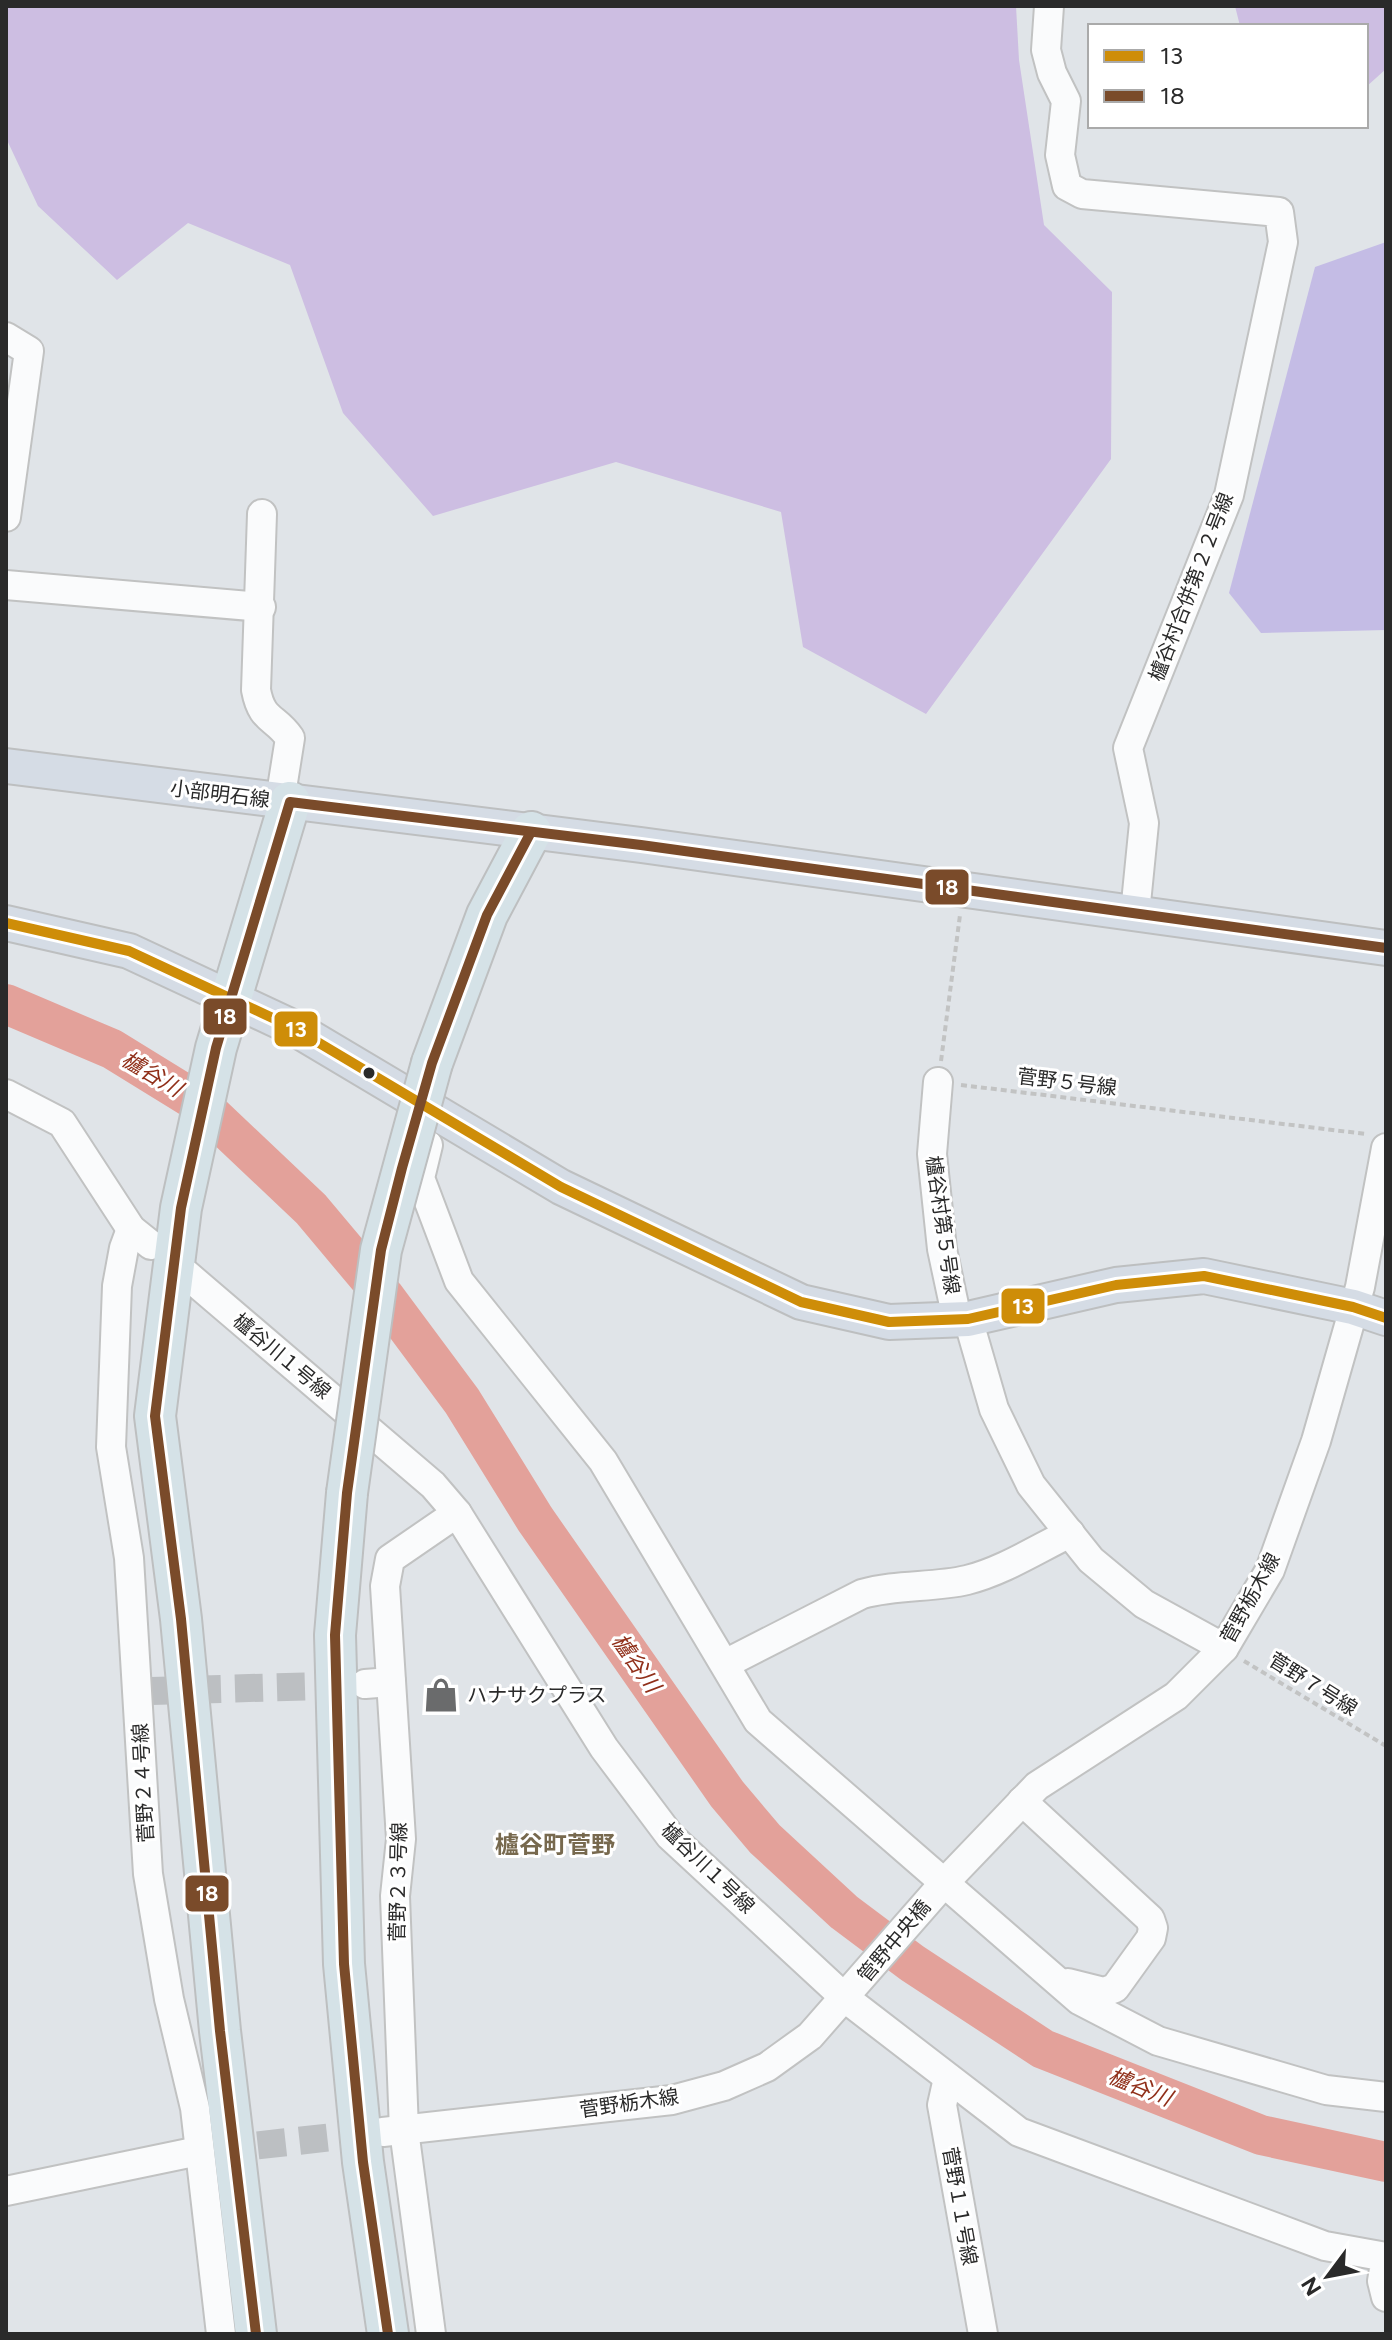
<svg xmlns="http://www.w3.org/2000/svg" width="1392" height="2340" font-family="Figtree,'Noto Sans JP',sans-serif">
	<rect width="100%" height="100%" fill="#e0e4e8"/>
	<!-- green -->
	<g fill="#cdbee2">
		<path d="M6,6H1016L1019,60L1044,225L1112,292L1111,459L926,714L803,647L781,512L616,462L433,516L343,413L290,265L188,223L117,280L38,206L6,138Z"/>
		<path d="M1235,6H1386V69L1366,87V26H1240Z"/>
	</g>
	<!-- pitch -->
	<path fill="#c4bce5" d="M1386,242V630L1261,633L1229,593L1315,267Z"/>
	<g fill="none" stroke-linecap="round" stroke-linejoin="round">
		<!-- river -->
		<path stroke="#e3a19a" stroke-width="40" d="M6,1004L112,1049L198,1102L311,1209L384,1296L462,1401L535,1519L727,1794L765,1839L844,1912L912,1963L1043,2049L1261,2135L1386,2162"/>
		<!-- minor-tunnel -->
		<g stroke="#bcbfc2" stroke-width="28" stroke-dasharray="28 14" stroke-linecap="butt">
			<path d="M151,1691L352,1685"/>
			<path d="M216,2150L378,2132"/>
		</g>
		<!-- minor casing -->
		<g stroke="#c1c2c2" stroke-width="32">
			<g id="minor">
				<path d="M1049,6L1046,50L1052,73L1066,101L1060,155L1067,186L1082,194L1279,212L1283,242L1229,495L1128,748L1144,823L1135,913"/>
				<path d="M6,337L29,351L6,517"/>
				<path d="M262,514L256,690C262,722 275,716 290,738L280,801"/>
				<path d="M6,585L261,607"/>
				<path d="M938,1082L932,1154L942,1249L957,1319"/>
				<path d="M6,1094L62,1123L131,1229L151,1245"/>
				<path d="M428,1145L420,1178L459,1281L603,1461L758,1721L1079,2000L1158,2041L1326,2090L1386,2097"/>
				<path d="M131,1229L124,1248L117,1286L111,1447L129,1558L148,1874L169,1999L195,2108L221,2334"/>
				<path d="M186,1274L433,1485L457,1513L604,1748L670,1836L845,1998L1019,2132L1325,2246L1386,2257L1382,2281L1386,2297"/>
				<path d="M968,1319L994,1409L1031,1485L1091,1560L1144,1604L1224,1648"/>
				<path d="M725,1664L862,1594C897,1584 933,1588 967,1580C1003,1571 1037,1549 1070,1533"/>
				<path d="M365,1684L391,1682"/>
				<path d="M1022,1801L1150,1919L1153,1928L1151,1938L1115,1988L1104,1992L1068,1983"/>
				<path d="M948,2078L942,2105L983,2334"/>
				<path d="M383,2132L672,2100L724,2086L767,2067L810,2036L944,1883L1037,1786L1176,1696L1224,1648L1270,1570L1316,1441L1360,1287L1386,1148"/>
				<path d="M6,2191L189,2153"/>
				<path d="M431,2334L404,2130L395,1896L401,1839L385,1586L390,1559L457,1513"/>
			</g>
		</g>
		<!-- major casing -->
		<g stroke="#bdbfc0" stroke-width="38">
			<g id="major">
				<path d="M6,766L641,845L1386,948"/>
				<path d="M6,923L129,951L294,1028L561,1187L801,1302L889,1322L968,1319L1116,1285L1204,1276L1353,1307L1386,1318"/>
			</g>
		</g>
		<!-- highway casing -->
		<g stroke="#bdbfc0" stroke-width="44">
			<g id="highway">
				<path d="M432,1063L487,915L531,832"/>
				<path d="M347,1493L335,1635L344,1964L363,2162L388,2334"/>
				<path d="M256,2334L220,2031L181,1619L155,1416L181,1208L216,1048L290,802"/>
			</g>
		</g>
		<!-- path -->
		<g stroke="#c2c3c3" stroke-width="4" stroke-dasharray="6 4" stroke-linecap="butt">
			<path d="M941,1061L960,915"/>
			<path d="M961,1085L1366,1134"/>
			<path d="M1244,1661L1386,1746"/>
		</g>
		<!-- minor -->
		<use href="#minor" stroke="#fafbfc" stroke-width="28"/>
		<!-- major -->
		<use href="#major" stroke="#d5dce5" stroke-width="34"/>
		<!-- highway -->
		<use href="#highway" stroke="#d5e2e7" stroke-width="40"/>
		<!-- highway-bridge casing -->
		<g stroke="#bdbfc0" stroke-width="44" stroke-linecap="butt">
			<path id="highway-bridge" d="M347,1493L381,1250L432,1063"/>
		</g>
		<!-- highway-bridge -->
		<use href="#highway-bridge" stroke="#d5e2e7" stroke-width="40"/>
		<!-- bus-1 casing -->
		<g stroke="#fff" stroke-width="16">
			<path id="bus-1" d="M6,923L129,951L294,1028L561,1187L801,1302L889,1322L968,1319L1116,1285L1204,1276L1353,1307L1386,1318"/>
		</g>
		<!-- bus-2 casing -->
		<g stroke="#fff" stroke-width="16">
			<g id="bus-2">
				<path d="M256,2334L220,2031L181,1619L155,1416L181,1208L216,1048L290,802L641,845L1386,948"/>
				<path d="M388,2334L363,2162L344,1964L335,1635L347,1493L381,1250L402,1168L432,1063L487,915L531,832"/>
			</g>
		</g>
		<!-- bus-1 -->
		<use href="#bus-1" stroke="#ce8d08" stroke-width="10"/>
		<!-- bus-2 -->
		<use href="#bus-2" stroke="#7a4b2a" stroke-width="10"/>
	</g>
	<!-- icons -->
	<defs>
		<g id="shop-bare" transform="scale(2.76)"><path d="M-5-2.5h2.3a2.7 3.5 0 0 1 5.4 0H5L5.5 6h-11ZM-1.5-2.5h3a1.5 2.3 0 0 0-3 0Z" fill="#6a6b6c" stroke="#fff" stroke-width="2.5" paint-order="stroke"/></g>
	</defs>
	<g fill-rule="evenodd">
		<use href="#shop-bare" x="441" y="1695"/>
	</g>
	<!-- markers -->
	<circle fill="#2a2a2a" stroke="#fff" stroke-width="3" cx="369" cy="1073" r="7"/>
	<g text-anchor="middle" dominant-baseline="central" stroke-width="6" stroke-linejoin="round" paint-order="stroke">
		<!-- street labels -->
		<g font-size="20" fill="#2a2a2a" stroke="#fff">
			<text transform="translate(1191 587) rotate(-69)">櫨谷村合併第２２号線</text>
			<text transform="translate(220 794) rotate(7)">小部明石線</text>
			<text transform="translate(1067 1082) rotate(7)">菅野５号線</text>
			<text transform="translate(943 1225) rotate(82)">櫨谷村第５号線</text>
			<text transform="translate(282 1356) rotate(40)">櫨谷川１号線</text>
			<text transform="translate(1250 1598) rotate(-61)">菅野栃木線</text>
			<text transform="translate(1313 1684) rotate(32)">菅野７号線</text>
			<text transform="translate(143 1783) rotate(-93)">菅野２４号線</text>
			<text transform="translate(708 1868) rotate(44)">櫨谷川１号線</text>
			<text transform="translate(398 1882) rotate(-89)">菅野２３号線</text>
			<text transform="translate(894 1941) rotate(-50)">管野中央橋</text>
			<text transform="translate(629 2103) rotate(-8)">菅野栃木線</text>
			<text transform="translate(960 2206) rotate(80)">菅野１１号線</text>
		</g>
		<!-- poi labels -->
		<g font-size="20" fill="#2a2a2a" stroke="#fff" text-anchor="start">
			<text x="467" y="1695">ハナサクプラス</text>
		</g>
		<!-- water labels -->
		<g font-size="22" font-style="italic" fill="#902f19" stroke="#fff">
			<text transform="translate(152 1074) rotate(31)">櫨谷川</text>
			<text transform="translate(636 1663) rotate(55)">櫨谷川</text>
			<text transform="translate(1140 2087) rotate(22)">櫨谷川</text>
		</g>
		<!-- quarter labels -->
		<g font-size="24" font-weight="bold" fill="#77694e" stroke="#fff">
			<text x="555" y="1844">櫨谷町菅野</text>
		</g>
	</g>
	<g stroke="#fff" stroke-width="3">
		<rect x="924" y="868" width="46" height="38" rx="8" fill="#7a4b2a"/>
		<rect x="202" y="997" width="46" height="39" rx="8" fill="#7a4b2a"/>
		<rect x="273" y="1010" width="46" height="38" rx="8" fill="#ce8d08"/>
		<rect x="1000" y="1287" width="46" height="38" rx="8" fill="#ce8d08"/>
		<rect x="184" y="1874" width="46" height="39" rx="8" fill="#7a4b2a"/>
	</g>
	<g font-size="22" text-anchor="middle" font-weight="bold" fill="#fff">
		<text x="947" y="895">18</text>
		<text x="225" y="1024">18</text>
		<text x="296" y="1037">13</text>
		<text x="1023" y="1314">13</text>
		<text x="207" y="1901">18</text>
	</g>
	<!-- border -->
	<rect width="1392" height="2340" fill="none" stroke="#2a2a2a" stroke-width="16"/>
	<!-- legend -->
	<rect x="1088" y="24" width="280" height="104" fill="#ffffff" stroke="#aaaaaa" stroke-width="2"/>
	<rect x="1104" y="50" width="40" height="12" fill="#ce8d08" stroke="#aaaaaa" stroke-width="2"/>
	<text x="1160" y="64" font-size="24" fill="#2a2a2a">13</text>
	<rect x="1104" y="90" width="40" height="12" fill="#7a4b2a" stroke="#aaaaaa" stroke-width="2"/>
	<text x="1160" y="104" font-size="24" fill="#2a2a2a">18</text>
	<!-- north arrow -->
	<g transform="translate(1328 2276) rotate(238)" stroke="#ffffff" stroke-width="6" paint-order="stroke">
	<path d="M0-6L14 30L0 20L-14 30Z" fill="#2a2a2a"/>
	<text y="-12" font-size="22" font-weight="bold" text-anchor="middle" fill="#2a2a2a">N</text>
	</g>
</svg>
